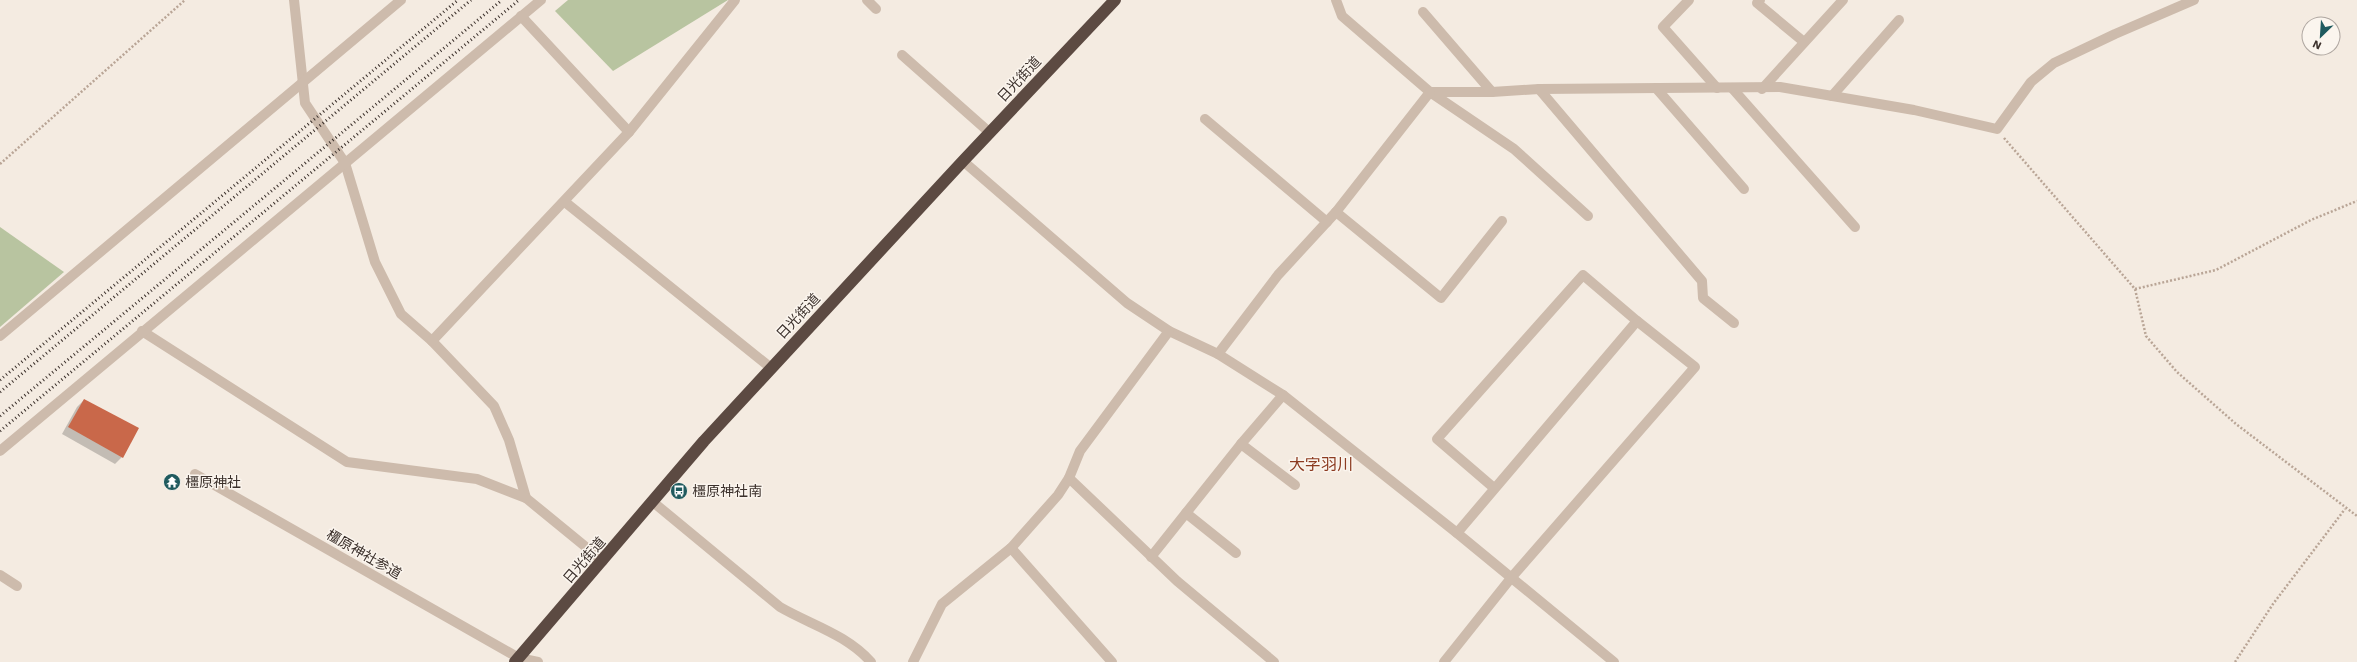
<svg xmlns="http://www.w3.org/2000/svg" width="2357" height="662" font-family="'Work Sans','Noto Sans JP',sans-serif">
	<rect width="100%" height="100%" fill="#f4ebe1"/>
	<!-- green -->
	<g fill="#b8c4a0">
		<path d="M568,0H728L613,71L555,11Z"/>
		<path d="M0,227L64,272L0,327Z"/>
	</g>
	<!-- shadow -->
	<path fill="#0003" d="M84,400L122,457L115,464L62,434L77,407Z"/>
	<!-- building -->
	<path fill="#c9684a" d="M84,399L139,428L123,458L68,427Z"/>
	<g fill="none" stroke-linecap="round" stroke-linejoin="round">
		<!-- path -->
		<g stroke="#b9a596" stroke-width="2.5" stroke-dasharray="2 2" stroke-linecap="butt">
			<path d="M2004,138L2135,289L2146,336L2177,372L2236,424L2357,516"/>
			<path d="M0,164L185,0"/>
			<path d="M2135,289L2216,270L2311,220L2357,201"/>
			<path d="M2235,662L2273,604L2345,509"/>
		</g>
		<!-- street -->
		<g stroke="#cdbbac" stroke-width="10">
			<path d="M294,0L305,103L345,163L375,262L401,314L432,341L494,406L509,440L526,498L603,561"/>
			<path d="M867,0L876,9"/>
			<path d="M1336,0L1342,16L1430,92L1514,149L1588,216"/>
			<path d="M1689,0L1663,27L1717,88"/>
			<path d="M1760,0L1757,3L1804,42"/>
			<path d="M1423,12L1492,92"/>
			<path d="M521,16L629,132"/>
			<path d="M902,55L989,132"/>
			<path d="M1656,88L1744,189"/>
			<path d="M1732,88L1855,227"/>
			<path d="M1539,89L1702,281L1703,298L1734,323"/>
			<path d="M1762,89L1843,0"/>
			<path d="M1430,92H1492L1539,89L1780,87L1914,110L1997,129L2031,82L2054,63L2115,34L2194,0"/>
			<path d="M1832,96L1899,20"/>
			<path d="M1205,119L1327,222"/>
			<path d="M963,161L1127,303L1169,331L1218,354L1283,395L1457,533L1614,662"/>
			<path d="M565,202L771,368"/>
			<path d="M1336,212L1441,298L1502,221"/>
			<path d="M142,331L347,462L477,479L526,498"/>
			<path d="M0,336L401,0"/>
			<path d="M432,341L629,132L735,0"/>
			<path d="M1218,354L1278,275L1336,212L1430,92"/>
			<path d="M1241,444L1295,485"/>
			<path d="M0,451L541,0"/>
			<path d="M195,474L519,658L538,662"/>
			<path d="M1069,478L1177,581L1274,662"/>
			<path d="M653,502L780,607C811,625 846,634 871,662"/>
			<path d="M1186,513L1236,553"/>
			<path d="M1457,533L1637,321L1583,275L1437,439L1494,488"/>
			<path d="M1011,548L1112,662"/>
			<path d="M1151,557L1241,444L1283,395"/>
			<path d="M0,575L17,586"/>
			<path d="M913,662L942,604L1011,548L1058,495L1069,478L1080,451L1169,331"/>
			<path d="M1444,662L1511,578L1695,367L1637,321"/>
		</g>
		<!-- highway -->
		<path stroke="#5c4a42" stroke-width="12" d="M515,662L704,441L963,161L1115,0"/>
		<!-- rail -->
		<g stroke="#3b302b" stroke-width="3" stroke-dasharray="1 3" stroke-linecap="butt">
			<path d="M0,380L458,0"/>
			<path d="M0,392L471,0"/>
			<path d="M0,416L502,0"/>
			<path d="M0,431L519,0"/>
		</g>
	</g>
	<!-- icons -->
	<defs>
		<g id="temple-disc" transform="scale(0.9)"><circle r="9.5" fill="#1f5a5e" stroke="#fbf5ee"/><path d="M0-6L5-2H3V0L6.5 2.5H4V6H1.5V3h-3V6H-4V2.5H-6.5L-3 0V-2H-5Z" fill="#fff"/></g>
		<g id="bus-disc" transform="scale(0.9)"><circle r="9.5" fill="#1f5a5e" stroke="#fbf5ee"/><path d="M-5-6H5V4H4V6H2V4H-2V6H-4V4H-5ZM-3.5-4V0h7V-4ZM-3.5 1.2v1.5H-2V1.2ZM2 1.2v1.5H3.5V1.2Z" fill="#fff"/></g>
	</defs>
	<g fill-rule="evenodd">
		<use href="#temple-disc" x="172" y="482"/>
		<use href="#bus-disc" x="679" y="491"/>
	</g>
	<g text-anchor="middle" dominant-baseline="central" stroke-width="3" stroke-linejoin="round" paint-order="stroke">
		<!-- street labels -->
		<g font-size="14" fill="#3b302b" stroke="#fbf5ee">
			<text transform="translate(1019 79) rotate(-47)">日光街道</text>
			<text transform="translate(798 316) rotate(-47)">日光街道</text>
			<text transform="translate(364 554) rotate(30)">橿原神社参道</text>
			<text transform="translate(584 560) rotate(-49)">日光街道</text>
		</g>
		<!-- poi labels -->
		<g font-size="14" fill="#3b302b" stroke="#fbf5ee" text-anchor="start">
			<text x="185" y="482">橿原神社</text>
			<text x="692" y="491">橿原神社南</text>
		</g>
		<!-- quarter labels -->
		<g font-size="16" fill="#8c3b21" stroke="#fbf5ee">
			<text x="1321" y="464">大字羽川</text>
		</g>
	</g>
	<!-- north arrow -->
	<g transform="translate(2321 36) rotate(205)"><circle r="19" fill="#fbf5ee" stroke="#aea6a0"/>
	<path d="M0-3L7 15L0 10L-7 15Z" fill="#1f5a5e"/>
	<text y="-6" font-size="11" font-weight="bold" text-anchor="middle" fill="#3b302b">N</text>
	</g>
</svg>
